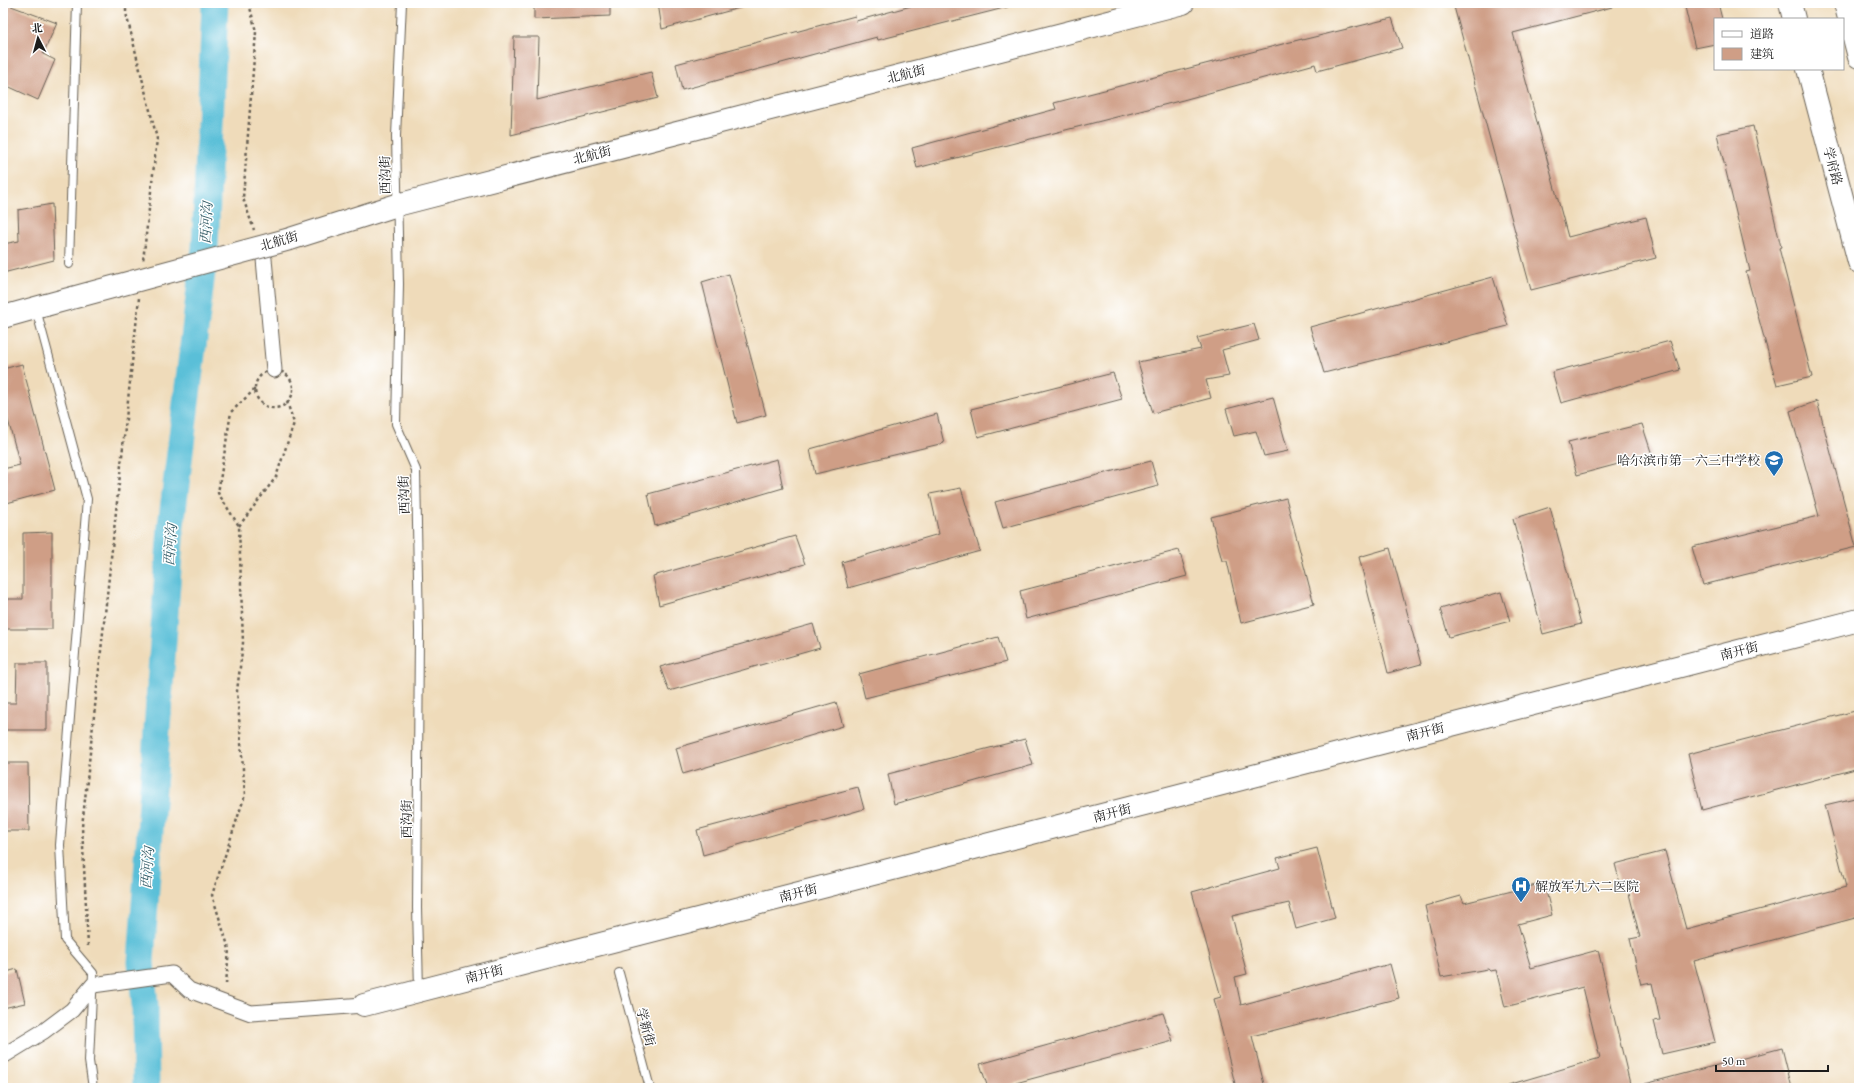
<svg xmlns="http://www.w3.org/2000/svg" width="1862" height="1091" font-family="'EB Garamond','Noto Serif SC',serif">
	<rect width="100%" height="100%" fill="#fff"/>
	<filter id="ink" filterUnits="userSpaceOnUse"><feTurbulence type="fractalNoise" baseFrequency=".025" numOctaves="2"/><feDisplacementMap in="SourceGraphic" scale="8" xChannelSelector="R" yChannelSelector="G"/><feConvolveMatrix kernelMatrix="1 2 1 2 8 2 1 2 1" color-interpolation-filters="sRGB"/></filter>
	<filter id="wash" filterUnits="userSpaceOnUse"><feTurbulence type="fractalNoise" baseFrequency=".012" numOctaves="4" result="noise"/><feDisplacementMap in="SourceGraphic" scale="16" xChannelSelector="R" yChannelSelector="G"/><feGaussianBlur stdDeviation="0.9" result="paint"/><feColorMatrix in="noise" values="0 0 0 0 0 0 0 0 0 0 0 0 0 0 0 0 0 1.4 0 .05"/><feComposite in="paint" operator="in"/></filter>
	<g filter="url(#wash)">
		<rect width="100%" height="100%" fill="#efdbba"/>
		<g fill="none" stroke-linecap="round" stroke-linejoin="round">
			<!-- river -->
			<path stroke="#5abfd8" stroke-width="27" d="M146,1088L145,1005L141,962L171,526L205,248L215,3"/>
		</g>
		<g id="blocks">
			<!-- building -->
			<g fill="#cf9e86">
				<path d="M3,3L57,23L43,54L55,60L38,100L3,84Z"/>
				<path d="M534,3H610V16L534,19Z"/>
				<path d="M658,3H742L743,7L662,29Z"/>
				<path d="M922,3H1007L1008,7L878,40L877,37L682,90L676,64L855,16L856,21Z"/>
				<path d="M1453,3H1611L1612,7L1513,33L1568,237L1646,217L1656,258L1531,290Z"/>
				<path d="M1684,3H1718L1722,19H1715V44L1695,48Z"/>
				<path d="M1392,18L1402,48L1317,71L1315,64L1183,100L917,168L912,148L1056,109L1054,103L1302,39V40Z"/>
				<path d="M514,37H539L537,100L651,72L658,98L511,135Z"/>
				<path d="M1753,126L1781,247L1779,248L1812,377L1777,385L1746,272L1750,271L1717,134Z"/>
				<path d="M52,204L54,260L3,273V244L19,241L18,210Z"/>
				<path d="M729,274L766,415L737,423L702,282Z"/>
				<path d="M1493,277L1508,326L1324,373L1310,327Z"/>
				<path d="M1254,324L1259,340L1222,350L1229,376L1206,380L1211,398L1153,413L1138,362L1201,349L1197,338Z"/>
				<path d="M1670,341L1680,370L1561,403L1552,372Z"/>
				<path d="M22,364L55,490L3,504V469L20,465L3,401V369Z"/>
				<path d="M1113,373L1122,399L978,437L971,409Z"/>
				<path d="M1273,397L1288,451L1264,456L1256,431L1234,436L1226,409Z"/>
				<path d="M1817,401L1856,547L1703,585L1692,547L1819,516L1790,411Z"/>
				<path d="M937,414L944,443L815,474L810,449Z"/>
				<path d="M1642,424L1652,455L1577,475L1568,442Z"/>
				<path d="M777,459L783,488L655,526L648,494Z"/>
				<path d="M1151,461L1158,486L1003,528L995,502Z"/>
				<path d="M961,488L980,551L848,588L842,562L939,534L930,494Z"/>
				<path d="M1286,498L1314,604L1241,623L1227,561H1222L1211,517Z"/>
				<path d="M1550,507L1581,624L1543,634L1513,519Z"/>
				<path d="M52,532V629H3V599H23V533Z"/>
				<path d="M795,536L805,564L659,605L653,576Z"/>
				<path d="M1390,548L1421,664L1388,673L1359,557Z"/>
				<path d="M1179,550L1187,576L1026,619L1020,591Z"/>
				<path d="M1501,592L1510,621L1449,637L1440,609Z"/>
				<path d="M813,624L820,648L669,691L660,667Z"/>
				<path d="M998,637L1006,662L865,698L859,674Z"/>
				<path d="M17,663H47V730H3V703H16Z"/>
				<path d="M836,702L843,726L683,774L676,748Z"/>
				<path d="M1859,710V768L1702,810L1688,754Z"/>
				<path d="M1025,739L1033,765L894,804L888,774Z"/>
				<path d="M3,763H28L29,831H3Z"/>
				<path d="M858,787L864,809L703,855L697,830Z"/>
				<path d="M1859,797V917L1694,961L1715,1042L1662,1054L1654,1021L1660,1020L1652,983L1641,985L1630,939L1640,937L1626,882L1620,883L1615,864L1665,851L1686,929L1846,887L1825,805Z"/>
				<path d="M1317,848L1335,918L1296,929L1289,903L1232,916L1247,974L1235,977L1241,1005L1390,964L1399,998L1252,1036L1265,1088H1236L1214,999L1221,997L1192,892L1280,868L1277,858Z"/>
				<path d="M1544,883L1552,915L1518,924L1531,968L1598,950L1631,1088H1508V1085L1600,1058L1583,987L1505,1007L1496,970L1490,971L1488,969L1441,977L1425,906L1461,896L1464,903Z"/>
				<path d="M17,969L25,1003L3,1008V973Z"/>
				<path d="M1163,1013L1173,1041L997,1088H988L980,1064Z"/>
				<path d="M1782,1048L1792,1088H1645V1084Z"/>
			</g>
		</g>
	</g>
	<g filter="url(#ink)">
		<use href="#blocks" fill-opacity="0" stroke="#665f53" stroke-width="1"/>
		<g fill="none" stroke-linecap="round" stroke-linejoin="round">
			<!-- lane casing -->
			<g stroke="#665f53" stroke-width="10">
				<g id="lane">
					<path d="M402,3L396,136L399,284L396,424L416,470L419,631L417,908L419,990"/>
					<path d="M69,264L77,3"/>
					<path d="M36,309L87,499L60,845L65,940L93,973L89,1061L93,1088"/>
					<path d="M619,973L650,1088"/>
				</g>
			</g>
			<!-- street casing -->
			<g stroke="#665f53" stroke-width="17">
				<g id="street">
					<path d="M264,259L274,370"/>
					<path d="M3,1056L44,1031L72,1010L93,985L172,974L189,990L251,1013L364,1005"/>
				</g>
			</g>
			<!-- secondary casing -->
			<g stroke="#665f53" stroke-width="24">
				<g id="secondary">
					<path d="M290,239L397,205L1183,3"/>
					<path d="M3,317L46,305"/>
					<path d="M364,1005L1859,620"/>
				</g>
			</g>
			<!-- highway casing -->
			<g stroke="#665f53" stroke-width="24">
				<g id="highway">
					<path d="M1790,3L1794,19"/>
					<path d="M1845,3L1859,57"/>
					<path d="M1808,69L1859,262"/>
				</g>
			</g>
			<!-- path -->
			<g stroke="#665f53" stroke-width="2.5" stroke-dasharray="3 3" stroke-linecap="butt">
				<path d="M126,3V13L157,139L143,261"/>
				<path d="M249,3L256,32L243,198L254,230"/>
				<circle cx="274" cy="389" r="19"/>
				<path d="M239,526L276,477L294,423L287,402"/>
				<path d="M88,946L82,827L139,298"/>
				<path d="M226,984L229,949L212,895L245,795L237,691L243,643L239,526L218,493L231,412L255,389"/>
			</g>
			<!-- lane -->
			<use href="#lane" stroke="#fff" stroke-width="8"/>
			<!-- street -->
			<use href="#street" stroke="#fff" stroke-width="15"/>
			<!-- secondary -->
			<use href="#secondary" stroke="#fff" stroke-width="22"/>
			<!-- highway -->
			<use href="#highway" stroke="#fff" stroke-width="22"/>
			<!-- secondary-bridge casing -->
			<g stroke="#665f53" stroke-width="24" stroke-linecap="butt">
				<path id="secondary-bridge" d="M46,305L290,239"/>
			</g>
			<!-- secondary-bridge -->
			<use href="#secondary-bridge" stroke="#fff" stroke-width="22"/>
		</g>
	</g>
	<!-- icons -->
	<defs>
		<g id="school-pin" transform="scale(1)"><path d="M0 17L-7.5 6A9.5 9.5 0 1 1 7.5 6Z" fill="#1f6fb2" stroke="#fff"/><path d="M0-5L7-2L0 1L-7-2ZM-4 1L0 2.5L4 1V4Q0 6-4 4Z" fill="#fff"/></g>
		<g id="hospital-pin" transform="scale(1)"><path d="M0 17L-7.5 6A9.5 9.5 0 1 1 7.5 6Z" fill="#1f6fb2" stroke="#fff"/><path d="M-5-5h3v3.5h4V-5h3V5h-3V1.5h-4V5h-3Z" fill="#fff"/></g>
	</defs>
	<g fill-rule="evenodd">
		<use href="#school-pin" x="1774" y="460"/>
		<use href="#hospital-pin" x="1521" y="886"/>
	</g>
	<g text-anchor="middle" dominant-baseline="central" stroke-width="3" stroke-linejoin="round" paint-order="stroke">
		<!-- street labels -->
		<g font-size="13" fill="#1c1c1c" stroke="#fff">
			<text transform="translate(906 74) rotate(-14)">北航街</text>
			<text transform="translate(592 155) rotate(-14)">北航街</text>
			<text transform="translate(1833 166) rotate(75)">学府路</text>
			<text transform="translate(385 175) rotate(-91)">西沟街</text>
			<text transform="translate(279 241) rotate(-16)">北航街</text>
			<text transform="translate(404 495) rotate(-92)">西沟街</text>
			<text transform="translate(1739 651) rotate(-14)">南开街</text>
			<text transform="translate(1425 732) rotate(-14)">南开街</text>
			<text transform="translate(1112 813) rotate(-14)">南开街</text>
			<text transform="translate(406 819) rotate(-90)">西沟街</text>
			<text transform="translate(798 893) rotate(-14)">南开街</text>
			<text transform="translate(484 974) rotate(-14)">南开街</text>
			<text transform="translate(646 1027) rotate(75)">学新街</text>
		</g>
		<!-- poi labels -->
		<g font-size="13" fill="#1c1c1c" stroke="#fff" text-anchor="end">
			<text x="1760" y="460">哈尔滨市第一六三中学校</text>
			<text x="1535" y="886" text-anchor="start">解放军九六二医院</text>
		</g>
		<!-- water labels -->
		<g font-size="14" font-style="italic" fill="#355d67" stroke="#fff">
			<text transform="translate(206 223) rotate(-87)">西河沟</text>
			<text transform="translate(170 545) rotate(-86)">西河沟</text>
			<text transform="translate(147 868) rotate(-86)">西河沟</text>
		</g>
	</g>
	<!-- margin -->
	<rect width="1862" height="1091" fill="none" stroke="#fff" stroke-width="16"/>
	<!-- legend -->
	<rect x="1714" y="18" width="130" height="52" fill="#ffffff" stroke="#a4a4a4"/>
	<rect x="1722" y="31" width="20" height="6" fill="#ffffff" stroke="#a4a4a4"/>
	<text x="1750" y="38" font-size="12" fill="#1c1c1c">道路</text>
	<rect x="1722" y="48" width="20" height="12" fill="#cf9e86" stroke="#a4a4a4"/>
	<text x="1750" y="58" font-size="12" fill="#1c1c1c">建筑</text>
	<!-- north arrow -->
	<g transform="translate(38 38) rotate(354)" stroke="#ffffff" stroke-width="3" paint-order="stroke">
	<path d="M0-3L7 15L0 10L-7 15Z" fill="#1c1c1c"/>
	<text y="-6" font-size="11" font-weight="bold" text-anchor="middle" fill="#1c1c1c">北</text>
	</g>
	<!-- scale -->
	<path d="M1716 1065v6h112v-6" fill="none" stroke="#1c1c1c" stroke-width="2"/>
	<text x="1722" y="1065" font-size="12" fill="#1c1c1c" stroke="#ffffff" stroke-width="3" paint-order="stroke">50 m</text>
</svg>
